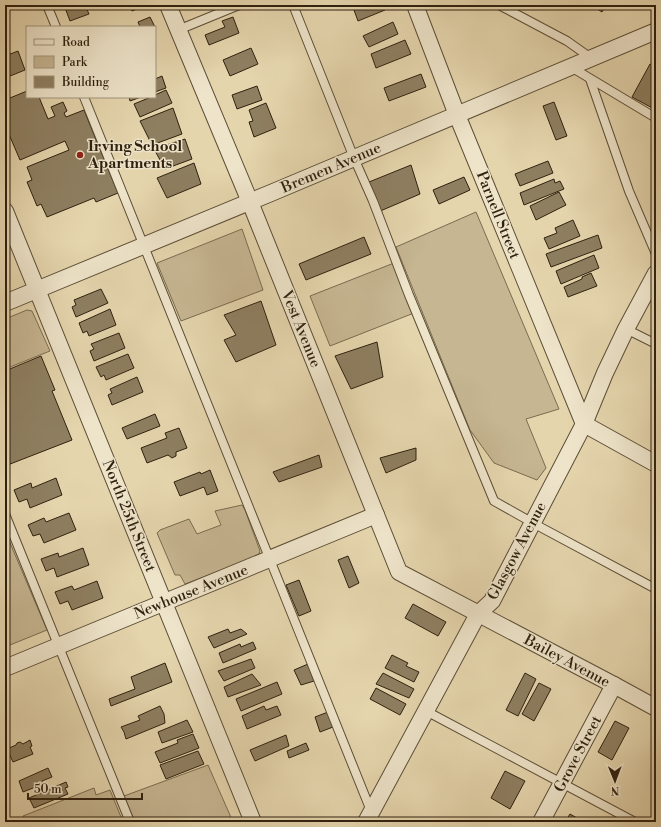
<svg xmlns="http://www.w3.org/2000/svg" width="661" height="827" font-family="'Libre Bodoni',serif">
	<rect width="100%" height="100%" fill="#e5d5ad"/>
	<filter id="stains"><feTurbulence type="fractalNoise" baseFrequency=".005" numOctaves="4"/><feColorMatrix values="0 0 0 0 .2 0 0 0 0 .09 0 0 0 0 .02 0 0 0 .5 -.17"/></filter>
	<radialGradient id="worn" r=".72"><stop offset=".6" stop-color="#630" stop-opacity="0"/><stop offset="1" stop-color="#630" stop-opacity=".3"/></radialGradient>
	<!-- green -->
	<g fill="#c6b692" stroke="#7a6c50">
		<path d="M476,212L559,409L526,419L546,468L537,480L494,463L470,430L396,247Z"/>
		<path d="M242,229L263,290L181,321L157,263Z"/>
		<path d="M394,263L414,313L330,346L310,296Z"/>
		<path d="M27,310L32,311L50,351L5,369V319Z"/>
		<path d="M242,505L245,510L260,551L258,556L185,584L180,575H175L157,533L160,530L189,519L197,534L221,525L215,511Z"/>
		<path d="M5,531L47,630L5,647Z"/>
		<path d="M208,765L233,822H135L124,796Z"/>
		<path d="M94,788L96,795L110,790L123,822H25L23,816Z"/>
	</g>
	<!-- building -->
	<g fill="#8e7f61" stroke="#2f210f">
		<path d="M64,5H85L89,14L70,21Z"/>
		<path d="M129,5H147L132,11Z"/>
		<path d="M368,5H383L385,10L358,21L354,10Z"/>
		<path d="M591,5H606L602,12Z"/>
		<path d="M150,17L155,27H140L138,22Z"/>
		<path d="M233,17L239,33L209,45L205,35L225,27L222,21Z"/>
		<path d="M393,22L398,34L369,47L363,36Z"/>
		<path d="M405,40L411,54L376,68L371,54Z"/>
		<path d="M251,48L258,64L230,76L223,60Z"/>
		<path d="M18,51L25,70L5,78V56Z"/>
		<path d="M650,64L656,67V110L632,97Z"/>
		<path d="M421,74L426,87L389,101L384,88Z"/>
		<path d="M162,76L166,88L155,92V79Z"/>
		<path d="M257,86L262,100L237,109L232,95Z"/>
		<path d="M166,90L172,103L140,117L134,104L151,97H155V95Z"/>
		<path d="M27,91V97H39L48,119L55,116L51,107L63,102L67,111L64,113L66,117L84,110L118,193L96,202L94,198L47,217L41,204L37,206L27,182L32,180L27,167L69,150L65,141L20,160L5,125V100Z"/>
		<path d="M129,97H141L130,101Z"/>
		<path d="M554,102L567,136L556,140L543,106Z"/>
		<path d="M266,103L276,128L254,137L249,122L253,121L249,110Z"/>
		<path d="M173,108L182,134L152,145L140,121Z"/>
		<path d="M185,139L192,159L165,169L154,149Z"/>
		<path d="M548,161L553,173L520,186L515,174Z"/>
		<path d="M194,163L201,184L167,198L157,178Z"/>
		<path d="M411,165L420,194L378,212L369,182Z"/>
		<path d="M464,177L470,190L439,204L433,190Z"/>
		<path d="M554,179L555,183L560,181L564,189L524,205L520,193Z"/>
		<path d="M559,192L566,205L536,220L530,206Z"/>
		<path d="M573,220L580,236L549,249L544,238L557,233L555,228Z"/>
		<path d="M598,235L602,248L551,267L546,254Z"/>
		<path d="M364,237L371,254L306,280L299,264Z"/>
		<path d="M594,255L599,268L561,284L556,271Z"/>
		<path d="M591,273L597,286L568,297L564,287L582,279V277Z"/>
		<path d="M101,289L108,303L76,317L72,307L76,305L74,300Z"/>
		<path d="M261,301L276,345L236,362L224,340L236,335L224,315Z"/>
		<path d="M110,309L116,325L89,336L87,331L83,333L79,323Z"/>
		<path d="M119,333L125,348L94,361L90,351L94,349L91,344Z"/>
		<path d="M377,342L383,377L351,389L335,356Z"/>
		<path d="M128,354L134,368L106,380L104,375L101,377L96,367Z"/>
		<path d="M41,356L55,390L52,391L72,440L5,466V371Z"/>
		<path d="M137,377L143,392L112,405L108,395L112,393L110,389Z"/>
		<path d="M155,414L160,426L127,439L122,428Z"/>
		<path d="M179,428L187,448L176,452V456L172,458L168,455L147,463L141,448L167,438L165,433Z"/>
		<path d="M416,448V460L386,473L380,458Z"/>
		<path d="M319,455L322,467L279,482L273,472Z"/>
		<path d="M210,470L218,491L207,495L204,487L180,496L174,482L200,472L201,474Z"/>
		<path d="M56,478L62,495L30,508L27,499L19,502L14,490L31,483L32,488Z"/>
		<path d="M69,513L76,530L44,543L40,534L33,536L28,525L44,518L46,522Z"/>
		<path d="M83,548L89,565L57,577L54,568L46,571L41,559L58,553L59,557Z"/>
		<path d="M348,556L359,583L349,588L338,560Z"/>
		<path d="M299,580L311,611L299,616L286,585Z"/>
		<path d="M97,581L103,598L72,610L68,601L60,604L55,592L72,586L74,590Z"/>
		<path d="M413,604L446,622L438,636L405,618Z"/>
		<path d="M228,629L230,633L241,629L247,634L214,648L208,637Z"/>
		<path d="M253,642L256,649L223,663L219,653L240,644L241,647Z"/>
		<path d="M392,655L408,663L406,666L419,672L414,682L385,668Z"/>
		<path d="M251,659L255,668L224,681L218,671Z"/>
		<path d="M165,663L172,682L111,706L109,699L135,689L131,677Z"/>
		<path d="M308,664L314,681L301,685L294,670Z"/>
		<path d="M383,673L414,689L409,698L376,684Z"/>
		<path d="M525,673L536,679L518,716L506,710Z"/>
		<path d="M252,674L261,685L228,697L224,687Z"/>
		<path d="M277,682L282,694L241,711L236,699Z"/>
		<path d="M539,683L551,689L534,721L522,714Z"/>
		<path d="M376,688L406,704L400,715L370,699Z"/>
		<path d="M160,706L164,714L165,723L126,739L124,732L121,727L140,720L138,716Z"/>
		<path d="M264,706L266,710L277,706L281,715L247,729L242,716Z"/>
		<path d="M328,712L333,727L320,732L315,717Z"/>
		<path d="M187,720L193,732L162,743L158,732Z"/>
		<path d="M615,721L629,728L612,760L598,752Z"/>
		<path d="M193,734L199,748L160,763L155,752L178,743L177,740Z"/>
		<path d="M286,735L289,746L255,761L250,750Z"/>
		<path d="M30,740L32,746L30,747L33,754L13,762L7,749L16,745L17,743L20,742L23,744Z"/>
		<path d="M306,743L309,750L289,758L287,751Z"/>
		<path d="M198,751L204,764L166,779L160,765Z"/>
		<path d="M48,768L52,777L42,781L43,784L23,792L19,781Z"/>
		<path d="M505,771L525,781L510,809L491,798Z"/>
		<path d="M66,782L68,787L65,788L68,794L34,808L29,798Z"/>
		<path d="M570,814L584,822H565Z"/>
	</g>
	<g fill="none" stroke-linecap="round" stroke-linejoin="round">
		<!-- lane casing -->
		<g stroke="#5c4e36" stroke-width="10">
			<g id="lane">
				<path d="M47,5L56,27"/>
				<path d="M293,5L354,158L373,201L409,295L494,501L542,528L656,589"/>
				<path d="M499,5L567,41L591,58"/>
				<path d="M178,30L239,5"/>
				<path d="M571,67L656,118"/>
				<path d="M590,79L629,191L656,254"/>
				<path d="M84,97L371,811"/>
				<path d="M626,329L656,344"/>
				<path d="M5,514L130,822"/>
				<path d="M426,711L635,822"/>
			</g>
		</g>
		<!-- street casing -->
		<g stroke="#5c4e36" stroke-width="18">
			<g id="street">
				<path d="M168,5L250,202L399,572L614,685L656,708"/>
				<path d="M415,5L457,115L584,424"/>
				<path d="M5,211L253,822"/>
				<path d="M5,303L271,193L656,31"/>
				<path d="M584,424L656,464"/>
				<path d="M5,668L376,515"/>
				<path d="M366,822L478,614L492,601L584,424L605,373L626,329L656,273"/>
				<path d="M541,822L614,685"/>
			</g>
		</g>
		<!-- lane -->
		<use href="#lane" stroke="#eee4ca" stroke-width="8"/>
		<!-- street -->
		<use href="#street" stroke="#eee4ca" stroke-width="16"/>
	</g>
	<!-- markers -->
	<circle fill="#8f2418" stroke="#eee4ca" stroke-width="1.5" cx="80" cy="155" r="4"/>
	<g text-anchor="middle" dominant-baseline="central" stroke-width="3" stroke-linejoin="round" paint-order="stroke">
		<!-- poi labels -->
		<g font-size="15" font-weight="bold" fill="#2f210f" stroke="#eee4ca" text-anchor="start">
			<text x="88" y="146">Irving School<tspan x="88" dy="17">Apartments</tspan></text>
		</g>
		<!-- street labels -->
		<g font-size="15" fill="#2f210f" stroke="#eee4ca">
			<text transform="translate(331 168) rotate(-23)">Bremen Avenue</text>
			<text transform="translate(498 215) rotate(68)">Parnell Street</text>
			<text transform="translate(301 329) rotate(68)">Vest Avenue</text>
			<text transform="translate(129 516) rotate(68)">North 25th Street</text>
			<text transform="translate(517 551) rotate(-62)">Glasgow Avenue</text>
			<text transform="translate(191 592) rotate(-22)">Newhouse Avenue</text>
			<text transform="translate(567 661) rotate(28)">Bailey Avenue</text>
			<text transform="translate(578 754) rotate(-62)">Grove Street</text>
		</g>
	</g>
	<!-- margin -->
	<rect width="661" height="827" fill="none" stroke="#e5d5ad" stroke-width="20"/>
	<rect x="6" y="6" width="649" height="815" fill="none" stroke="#2f210f" stroke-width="2"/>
	<rect x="10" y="10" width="641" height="807" fill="none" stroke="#2f210f"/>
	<!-- legend -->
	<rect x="26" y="26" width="130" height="72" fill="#eee4ca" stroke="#a2967f"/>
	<rect x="34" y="39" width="20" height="6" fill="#eee4ca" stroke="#a2967f"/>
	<text x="62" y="46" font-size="12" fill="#2f210f">Road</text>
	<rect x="34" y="56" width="20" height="12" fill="#c6b692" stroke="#a2967f"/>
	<text x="62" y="66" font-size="12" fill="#2f210f">Park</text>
	<rect x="34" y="76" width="20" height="12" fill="#8e7f61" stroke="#a2967f"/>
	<text x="62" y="86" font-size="12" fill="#2f210f">Building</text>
	<!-- north arrow -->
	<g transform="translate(615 781) rotate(179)" stroke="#eee4ca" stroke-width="3" paint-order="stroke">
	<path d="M0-3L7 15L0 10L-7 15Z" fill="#2f210f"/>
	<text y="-6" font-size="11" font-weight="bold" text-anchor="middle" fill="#2f210f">N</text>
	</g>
	<!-- scale -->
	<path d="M28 793v6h114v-6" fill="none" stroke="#2f210f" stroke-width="2"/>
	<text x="34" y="793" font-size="12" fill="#2f210f" stroke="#eee4ca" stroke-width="3" paint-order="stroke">50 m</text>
	<rect width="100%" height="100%" filter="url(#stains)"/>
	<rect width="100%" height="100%" fill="url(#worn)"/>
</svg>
